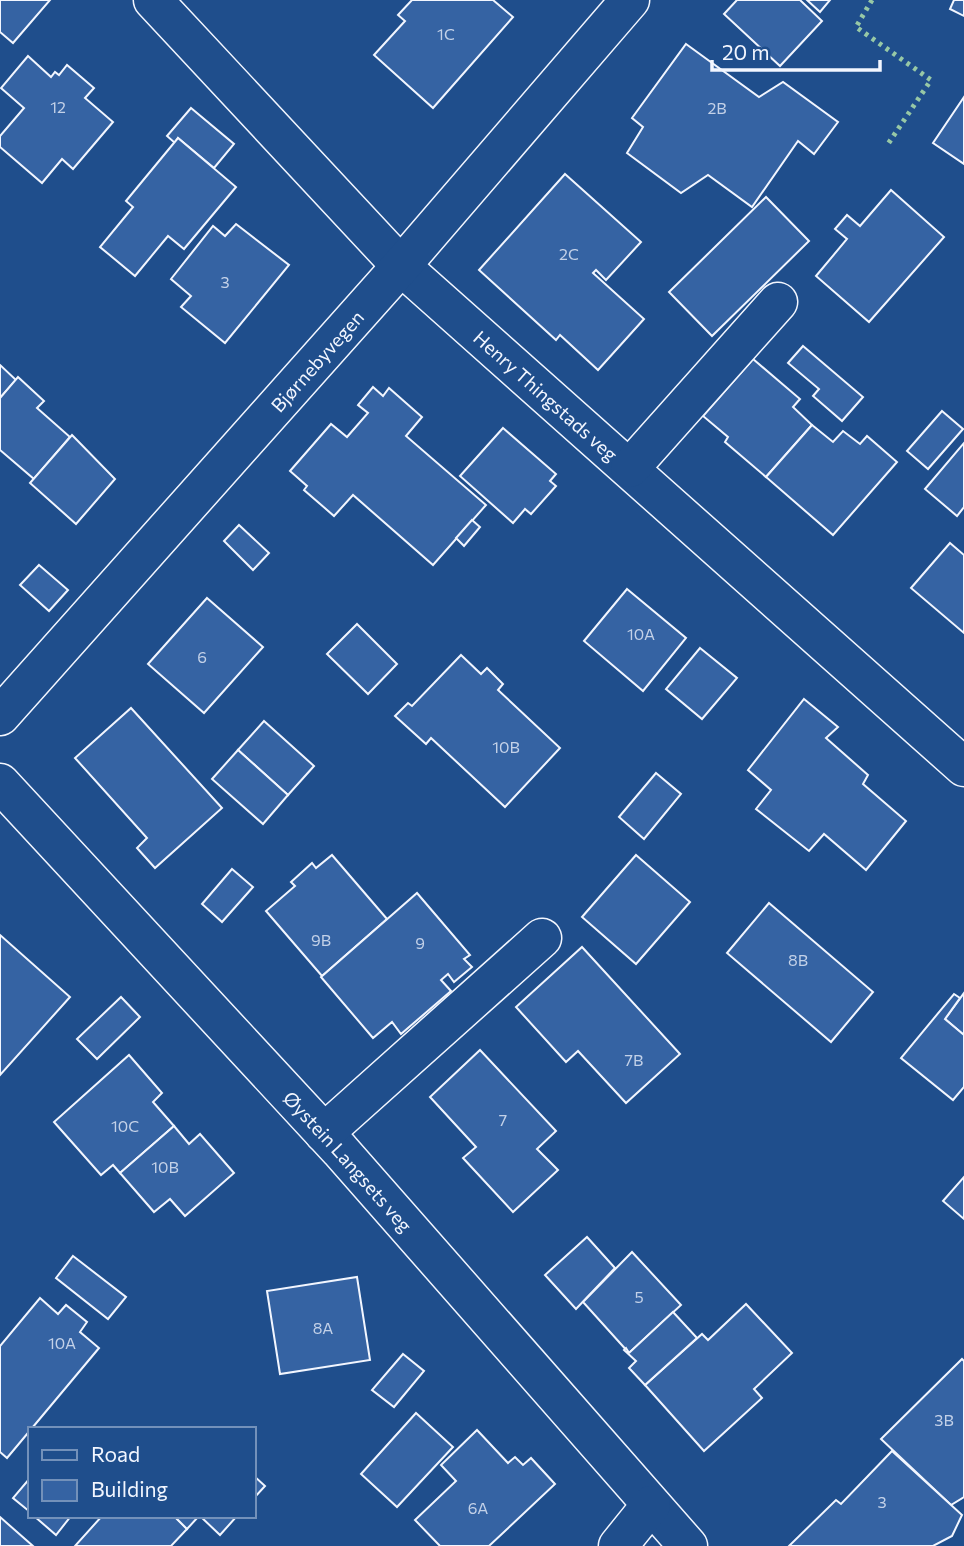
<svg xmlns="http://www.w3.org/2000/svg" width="964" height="1546" font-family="Commissioner,sans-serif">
	<rect width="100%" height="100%" fill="#1f4e8c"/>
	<!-- building -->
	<g fill="#3563a3" stroke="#f2f6ff" stroke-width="2">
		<path d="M0,0H50L13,43L0,32Z"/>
		<path d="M412,0H493L513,17L433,108L374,55L405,21L398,15Z"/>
		<path d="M737,0H800L822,21L780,66L724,14Z"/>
		<path d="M807,0H830L820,12Z"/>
		<path d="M954,0H964V16L950,9Z"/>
		<path d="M686,44L759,97L783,82L838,122L814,154L798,141L752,207L708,175L681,193L627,153L643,127L632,118Z"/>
		<path d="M28,56L51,77L55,72L59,75L67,65L94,88L85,98L113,122L73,169L62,159L42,183L0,147V136L24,108L1,88Z"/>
		<path d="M964,97V164L933,143Z"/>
		<path d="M191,108L234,144L214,168L178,138L175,143L167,136Z"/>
		<path d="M178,138L236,187L184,249L168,236L135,276L100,247L133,207L126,201Z"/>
		<path d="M565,174L641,242L606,280L596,270L593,273L644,319L598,370L560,335L556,340L479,270Z"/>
		<path d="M891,190L944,237L869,322L816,276L847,239L835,229L847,215L860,226Z"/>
		<path d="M766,197L809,241L712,336L669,292Z"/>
		<path d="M236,224L289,265L225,343L181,307L191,296L171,279L213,226L225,236Z"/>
		<path d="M803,346L863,397L842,421L813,396L819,389L788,363Z"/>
		<path d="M753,359L800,399L793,407L812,425L766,477L725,442L728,437L703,416Z"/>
		<path d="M0,365L16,380L0,398Z"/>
		<path d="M18,377L44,401L37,408L70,437L34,479L0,450V398Z"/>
		<path d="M373,387L383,396L389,388L422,417L406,436L486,505L433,565L353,495L334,516L304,490L307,486L290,471L331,424L347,437L368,413L358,405Z"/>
		<path d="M942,411L963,429L928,469L907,451Z"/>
		<path d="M812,425L833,442L843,431L860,444L867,436L897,462L833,535L766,477Z"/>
		<path d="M503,428L556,474L550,481L556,486L531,514L525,509L513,523L460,476Z"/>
		<path d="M72,435L115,479L76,524L30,483Z"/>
		<path d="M964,443V507L957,516L925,489Z"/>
		<path d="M472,520L480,527L464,546L456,538Z"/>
		<path d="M239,525L269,553L253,570L224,541Z"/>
		<path d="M950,543L964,555V633L911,588Z"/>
		<path d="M39,565L68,590L49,611L20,585Z"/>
		<path d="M627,589L686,638L643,691L584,641Z"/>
		<path d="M207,598L263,647L204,713L148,664Z"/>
		<path d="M357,624L397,664L368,694L327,654Z"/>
		<path d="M700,648L737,678L702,719L666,689Z"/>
		<path d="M461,655L481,674L487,668L503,684L498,690L560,748L505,807L431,738L426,744L395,716L408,703L412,706Z"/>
		<path d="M804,699L838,727L826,738L868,775L863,784L906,821L866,870L824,834L809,851L756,809L771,790L748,770Z"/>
		<path d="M131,708L222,808L155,868L137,848L147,838L75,758Z"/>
		<path d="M264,721L314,766L288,795L238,750Z"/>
		<path d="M238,750L288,795L263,824L212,779Z"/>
		<path d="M656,773L681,794L644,839L619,817Z"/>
		<path d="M332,855L387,919L322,976L266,911L295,886L291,882L312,863L316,868Z"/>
		<path d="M636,855L690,902L636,964L582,917Z"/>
		<path d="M232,869L253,887L222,922L202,904Z"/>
		<path d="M417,893L470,955L464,959L472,967L454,982L448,974L441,980L451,991L401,1034L392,1022L373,1038L321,977Z"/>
		<path d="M769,903L873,992L831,1042L727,953Z"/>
		<path d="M0,935L70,997L0,1075Z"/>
		<path d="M582,947L680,1054L626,1103L578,1051L566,1062L516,1007Z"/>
		<path d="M964,993V1035L945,1019Z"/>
		<path d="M954,994L960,998L945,1019L964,1035V1087L953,1100L901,1058Z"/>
		<path d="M121,997L140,1017L97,1059L77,1039Z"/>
		<path d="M480,1050L556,1131L537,1149L558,1170L513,1212L463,1158L476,1147L430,1097Z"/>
		<path d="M129,1055L162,1093L153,1102L174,1126L120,1173L113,1165L101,1175L54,1122Z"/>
		<path d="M174,1126L189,1144L200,1134L234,1173L185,1216L170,1199L154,1212L120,1173Z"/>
		<path d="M964,1177V1219L943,1201Z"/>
		<path d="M587,1237L615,1268L576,1309L545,1275Z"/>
		<path d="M632,1252L681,1305L629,1353L583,1302Z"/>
		<path d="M73,1256L126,1297L108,1319L56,1278Z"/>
		<path d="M357,1277L370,1360L280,1374L267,1291Z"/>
		<path d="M40,1298L58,1314L66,1305L87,1322L80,1332L99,1348L7,1458L0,1452V1346Z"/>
		<path d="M746,1304L792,1353L754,1389L762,1398L704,1451L645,1385L702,1334L708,1340Z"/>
		<path d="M673,1312L697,1338L645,1385L629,1368L636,1361L624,1350L626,1348L629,1353Z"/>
		<path d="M403,1354L424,1371L394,1407L372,1390Z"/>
		<path d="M962,1359L964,1361V1497L951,1505L881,1439Z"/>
		<path d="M416,1413L453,1447L397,1507L361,1474Z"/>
		<path d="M477,1430L508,1463L515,1457L523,1465L531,1458L555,1484L489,1546H440L415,1520L456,1481L441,1465Z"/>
		<path d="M892,1451L962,1515L952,1536L933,1546H789L836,1500L841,1504Z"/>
		<path d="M254,1476L265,1486L254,1498Z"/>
		<path d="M30,1478V1512L13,1498Z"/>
		<path d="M34,1516H71L56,1535Z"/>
		<path d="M102,1516H174L187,1529L171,1546H75Z"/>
		<path d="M174,1516H199L187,1529Z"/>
		<path d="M200,1516H237L220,1535Z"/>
		<path d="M0,1517L33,1546H0Z"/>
	</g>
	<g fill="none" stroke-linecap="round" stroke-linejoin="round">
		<!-- minor casing -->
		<g stroke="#f2f6ff" stroke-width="41">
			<g id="minor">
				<path id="s1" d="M153,0L401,266L964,767"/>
				<path d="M630,468L778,302"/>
				<path id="s2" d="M0,716L401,266L630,0"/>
				<path id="s3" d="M0,783L340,1150L688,1546"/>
				<path d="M324,1133L542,938"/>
				<path d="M618,1546L651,1505"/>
			</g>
		</g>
		<!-- minor -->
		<use href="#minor" stroke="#1f4e8c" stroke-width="38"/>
		<!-- hedge -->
		<path stroke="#97c8a6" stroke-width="5" stroke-dasharray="3.5 5" stroke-linecap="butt" d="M872,0L856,27L931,80L888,144"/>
	</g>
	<g text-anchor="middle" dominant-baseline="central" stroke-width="5" stroke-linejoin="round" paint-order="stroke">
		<!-- number labels -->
		<g font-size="16" fill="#c3d1e8">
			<text x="446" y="33">1C</text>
			<text x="58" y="106">12</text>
			<text x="717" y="107">2B</text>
			<text x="569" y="253">2C</text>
			<text x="225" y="281">3</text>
			<text x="641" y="633">10A</text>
			<text x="202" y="656">6</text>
			<text x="506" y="746">10B</text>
			<text x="321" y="939">9B</text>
			<text x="420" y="942">9</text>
			<text x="798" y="959">8B</text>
			<text x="634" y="1059">7B</text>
			<text x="503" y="1119">7</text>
			<text x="125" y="1125">10C</text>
			<text x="165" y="1166">10B</text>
			<text x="639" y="1296">5</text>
			<text x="323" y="1327">8A</text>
			<text x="62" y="1342">10A</text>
			<text x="944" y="1419">3B</text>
			<text x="882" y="1501">3</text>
			<text x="478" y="1507">6A</text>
		</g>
		<!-- street labels -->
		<g font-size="19" fill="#f2f6ff" stroke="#1f4e8c">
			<text stroke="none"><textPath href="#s2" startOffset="476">Bjørnebyvegen</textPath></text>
			<text stroke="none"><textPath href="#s1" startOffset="558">Henry Thingstads veg</textPath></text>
			<text stroke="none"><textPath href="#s3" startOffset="514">Øystein Langsets veg</textPath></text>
		</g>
	</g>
	<!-- legend -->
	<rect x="28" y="1427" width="228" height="91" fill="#1f4e8c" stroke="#7391ba" stroke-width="2"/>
	<rect x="42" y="1450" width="35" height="10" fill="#1f4e8c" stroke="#7391ba" stroke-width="2"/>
	<text x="91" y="1462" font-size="21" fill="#f2f6ff">Road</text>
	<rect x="42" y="1480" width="35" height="21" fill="#3563a3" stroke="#7391ba" stroke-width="2"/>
	<text x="91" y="1497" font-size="21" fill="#f2f6ff">Building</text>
	<!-- scale -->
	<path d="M712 60v10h168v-10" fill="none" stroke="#f2f6ff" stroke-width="3.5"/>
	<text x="722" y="60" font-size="21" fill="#f2f6ff" stroke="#1f4e8c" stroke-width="5" paint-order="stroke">20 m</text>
</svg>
